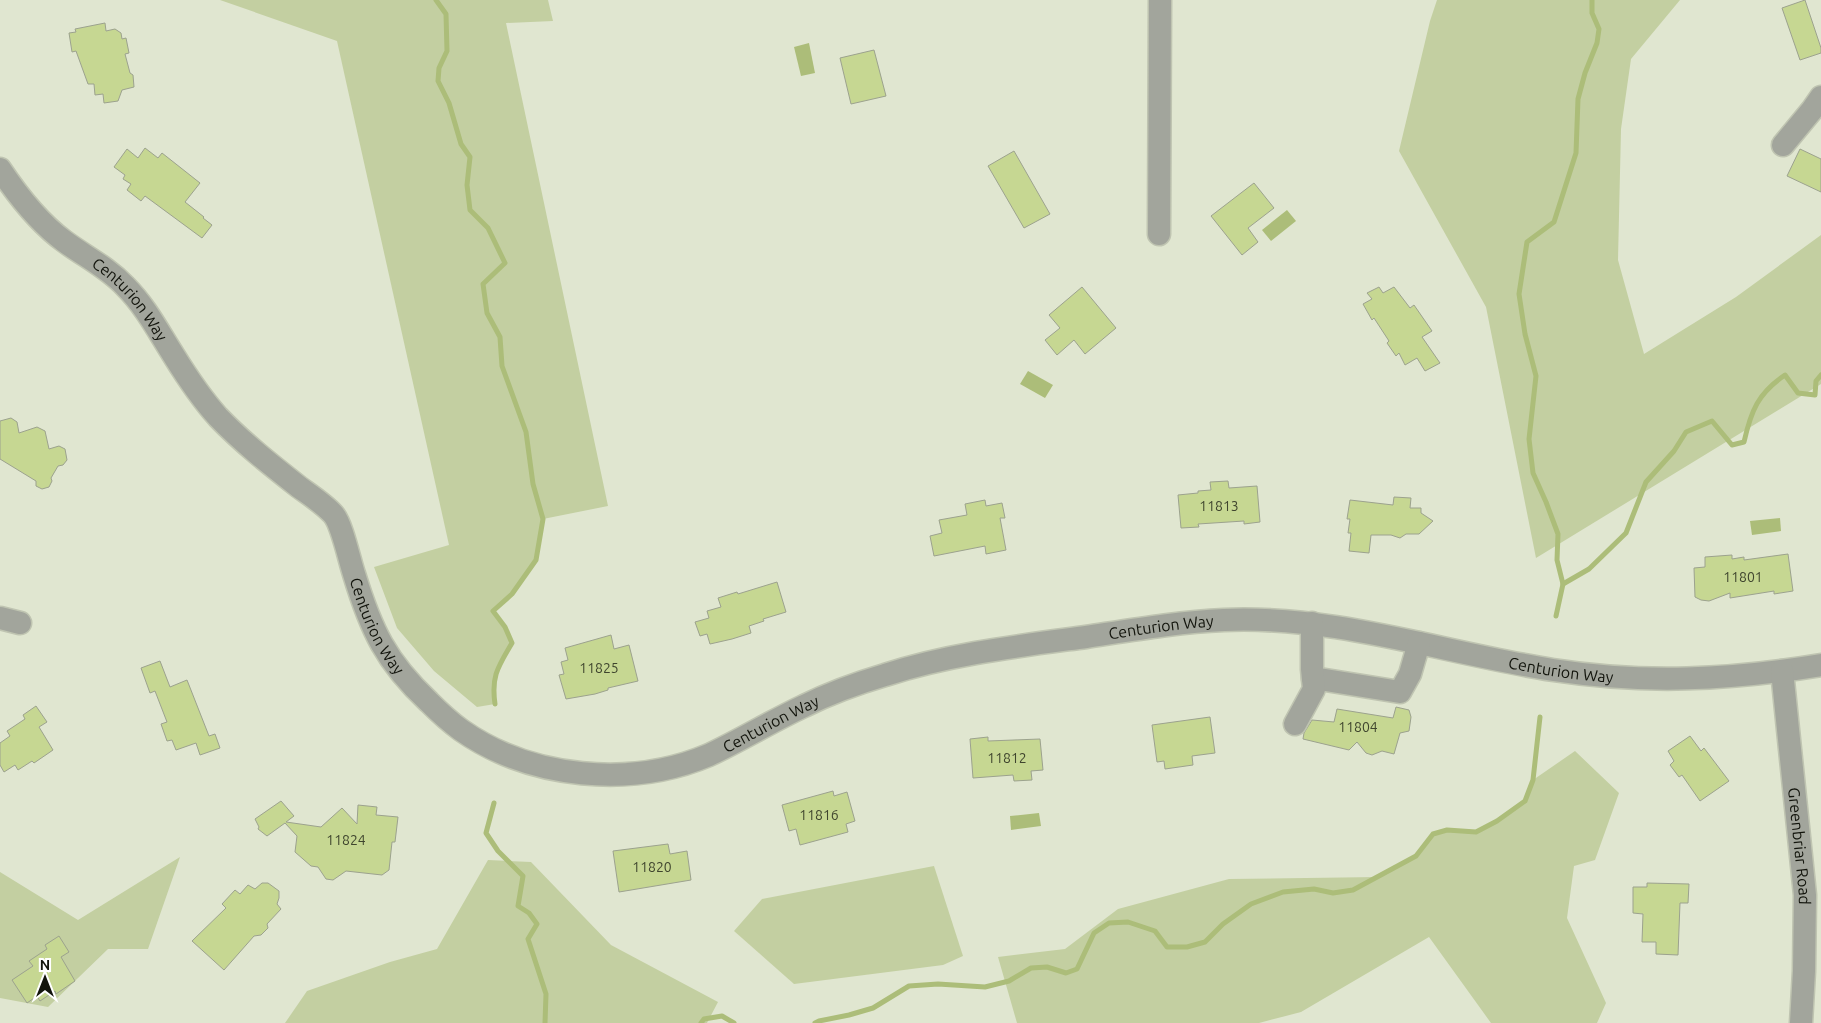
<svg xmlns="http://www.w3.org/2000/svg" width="1821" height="1023" font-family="Ubuntu,sans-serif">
	<rect width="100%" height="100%" fill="#e0e6d0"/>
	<!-- green -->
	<g fill="#c3cfa1">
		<path d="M220,0H548L553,21L506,23L608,506L543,519L536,560L512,594L493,611L505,627L512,643C498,667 491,676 495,704L477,707L434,671L397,628L374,567L449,545L337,41Z"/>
		<path d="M1437,0H1680L1631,59L1621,129L1618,260L1644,354L1736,297L1821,235V384L1536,558L1486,307L1399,151L1430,21Z"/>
		<path d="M1575,751L1619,793L1595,860L1574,866L1567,918L1606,1003L1597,1023H1491L1429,937L1301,1012L1259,1023H1017L998,957L1065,949L1118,909L1229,879L1378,877L1416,856L1433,834L1447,830L1476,832L1497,821L1524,801L1533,780Z"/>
		<path d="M180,857L148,949H108L48,1007L0,998V872L78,920Z"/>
		<path d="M488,860L531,862L611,945L718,1002L707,1023H285L307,991L390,962L437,949Z"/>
		<path d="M934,866L963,956L943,965L794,984L734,931L762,899Z"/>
	</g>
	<!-- water -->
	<g fill="#acbd79">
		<path d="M809,43L815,73L801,76L794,47Z"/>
		<path d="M1287,210L1296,221L1271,241L1262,230Z"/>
		<path d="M1028,371L1053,385L1045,398L1020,384Z"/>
		<path d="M1780,518L1781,531L1752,535L1750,521Z"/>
		<path d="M1039,813L1041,826L1011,830L1010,816Z"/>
	</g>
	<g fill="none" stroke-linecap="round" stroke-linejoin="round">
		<!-- stream -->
		<g stroke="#acbd79" stroke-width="5">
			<path d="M436,0L446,14L447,51L439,68L438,81L449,103L461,144L470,157L467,185L470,210L488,228L505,263L483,284L487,313L500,337L502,366L526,432L533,484L543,519L536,560L512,594L493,611L505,627L512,643C498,667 491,676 495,704"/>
			<path d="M1563,584L1589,569L1626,533L1646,482L1674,451L1686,432L1712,421L1732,445L1744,442C1751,411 1758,393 1785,375L1798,393L1815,395L1816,381L1821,375"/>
			<path d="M1556,616L1563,584L1557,560L1558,534L1546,502L1533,473L1529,439L1536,376L1525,334L1519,294L1527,242L1554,222L1576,153L1578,99L1585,73L1597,43L1599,29L1592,13V0"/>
			<path d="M494,803L486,833L498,851L523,876L518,906L529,913L537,924L528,939L546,994L545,1023"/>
			<path d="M701,1023L704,1019L722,1016L734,1023"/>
			<path d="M815,1023L819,1021L849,1015L873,1008L909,986L938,984L985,987L1009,981L1031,968L1047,967L1066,973L1077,969L1094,933L1109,923L1128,922L1155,931L1167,947H1187L1205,942L1223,924L1251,904L1283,892L1314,889L1333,893L1353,890L1416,856L1433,834L1447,830L1476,832L1497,821L1525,801L1533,780L1540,717"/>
		</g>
	</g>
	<!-- building -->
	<g fill="#c6d792" stroke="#9ca28e">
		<path d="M1805,0L1821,48V53L1800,60L1782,8Z"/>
		<path d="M105,23L106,31L115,29L121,33L122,39L126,38L129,53L125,54L130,73L133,75L134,87L122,90L118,101L104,103L103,94L95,95L94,84H88L76,51L72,52L69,33L76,32L75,29Z"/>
		<path d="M874,50L886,96L851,104L840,58Z"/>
		<path d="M145,148L158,158L162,153L200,183L185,202L204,217L203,218L212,225L202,238L145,196L141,201L127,190L131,184L123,179L125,175L114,167L127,149L138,158Z"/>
		<path d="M1800,149L1821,159V192L1787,176Z"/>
		<path d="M1014,151L1050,214L1024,228L988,166Z"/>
		<path d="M1254,183L1274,208L1248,228L1258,242L1242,255L1211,216Z"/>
		<path d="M1082,287L1116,328L1085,354L1074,340L1057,355L1045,340L1060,328L1049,315Z"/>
		<path d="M1379,287L1383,293L1394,287L1410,308L1414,305L1432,331L1422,337L1440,363L1425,371L1417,358L1405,365L1399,353L1396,356L1387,343L1389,341L1374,318L1372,320L1363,304L1372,299L1367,293Z"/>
		<path d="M11,418L17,422L19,433L37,427L45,431L49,449L59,446L65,449L67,460L63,465L58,466L51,478L52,481L49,487L42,489L36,486V481L0,459V421Z"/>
		<path d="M1228,481L1229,488L1257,486L1260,522L1244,524V521L1198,524L1199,527L1181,528L1178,495L1198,493V491L1211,490L1210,482Z"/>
		<path d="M1394,497L1411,498L1410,508H1421V513L1433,521L1419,534H1406L1400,538L1391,535H1371L1369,553L1349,551L1351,533H1348L1350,519H1347L1350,500L1393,505Z"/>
		<path d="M985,500L986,506L1002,503L1005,518H1000L1006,550L986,554L985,546L934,556L930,536L942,533L939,520L967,515L965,504Z"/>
		<path d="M1788,554L1793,591L1774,594V591L1730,598V593L1709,601L1701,600L1695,597L1694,568L1705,567V557L1732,555V559L1744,557V560Z"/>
		<path d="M777,582L786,612L763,619L764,621L749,626L751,633L732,639L710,644L707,634L700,636L695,622L709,618L707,611L721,607L718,598L737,592L738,594Z"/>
		<path d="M611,635L614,649L629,645L638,681L608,688V690L595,694L566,699L559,675L564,674L561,662L568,660L565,648Z"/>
		<path d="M160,661L170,687L187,680L209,736L215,734L220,748L200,755L196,743L176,750L172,740L167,741L161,724L167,722L155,691L150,693L141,668Z"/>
		<path d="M36,706L47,722L39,727L53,750L34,763L32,761L18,770L15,765L4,772L0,765V743L10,736L7,731L25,719L23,715Z"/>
		<path d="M1396,707L1409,710L1411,717L1409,731L1400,733L1394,754L1382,751L1372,755L1366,753L1357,742L1349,750L1303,739L1304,733L1312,720L1334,722L1337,709L1393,718Z"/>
		<path d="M1210,717L1215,753L1192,756L1193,765L1165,769L1164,761L1157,762L1152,725Z"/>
		<path d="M1690,736L1701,751L1704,748L1729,781L1700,801L1682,775L1679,777L1670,765L1674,761L1668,751Z"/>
		<path d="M988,737V741L1040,739L1043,770L1031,771L1032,780L1014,781L1013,775L973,778L970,739Z"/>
		<path d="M833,791L834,796L847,792L855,821L846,824L848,832L800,845L796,829L789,831L782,805Z"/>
		<path d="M281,801L294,816L286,822L321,827L342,808L357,824L358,805L377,807L376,815L398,817L395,842H392L389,870L382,875L346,871L333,880L326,879L318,867L311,866L295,852L297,836L285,823L267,836L258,829L259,827L255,819Z"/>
		<path d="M668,844L670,854L687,851L691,880L619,892L613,851Z"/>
		<path d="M262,883H268L279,891V898L277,904L281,909L267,924L268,928L261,935L254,936L224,970L192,941L226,908L222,904L235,890L240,894L248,885L255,889Z"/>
		<path d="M1647,883L1689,884L1688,903H1680L1678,955L1656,954V942H1642L1643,914L1633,913V887H1647Z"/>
		<path d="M59,936L69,952L61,957L75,981L56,994L55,991L40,1001L37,996L27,1003L12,980L33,966L29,961L47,949L45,945Z"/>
	</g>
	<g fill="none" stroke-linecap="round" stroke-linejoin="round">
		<!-- minor casing -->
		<g stroke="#bfc4b1" stroke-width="25">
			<g id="minor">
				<path d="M1783,145L1812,110L1821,97"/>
				<path id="s1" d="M0,169C18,196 38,222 64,241C84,256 107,267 125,286C146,307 158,331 174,356C187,377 201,398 218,417C243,443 271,465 299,487C310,495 324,504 333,514C342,524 349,559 354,574C371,630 386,662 429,702C439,712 450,722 461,730C531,779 631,788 709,755C741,740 772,721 804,706C830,693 858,683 885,675C949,654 1019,646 1086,637C1132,630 1178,622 1224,620C1336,615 1444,653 1553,670C1644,684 1730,680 1821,665"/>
				<path d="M1159,234L1160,0"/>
				<path d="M0,618L20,623"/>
				<path id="s2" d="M1782,671L1805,895L1804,971L1801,1023"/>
				<path d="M1313,678L1400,692L1410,674L1419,643"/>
				<path d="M1295,724L1314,689L1312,669V623"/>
			</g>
		</g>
		<!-- minor -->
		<use href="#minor" stroke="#a2a59c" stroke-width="22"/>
	</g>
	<g text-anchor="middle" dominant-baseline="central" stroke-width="5" stroke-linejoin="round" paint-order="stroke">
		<!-- number labels -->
		<g font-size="14" fill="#3f452e">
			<text x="1219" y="506">11813</text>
			<text x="1743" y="577">11801</text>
			<text x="599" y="668">11825</text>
			<text x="1358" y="727">11804</text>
			<text x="1007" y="758">11812</text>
			<text x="819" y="815">11816</text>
			<text x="346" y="840">11824</text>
			<text x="652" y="867">11820</text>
		</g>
		<!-- street labels -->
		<g font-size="16" fill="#12140c" stroke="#fff">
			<text stroke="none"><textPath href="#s1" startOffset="186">Centurion Way</textPath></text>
			<text stroke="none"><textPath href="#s1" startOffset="605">Centurion Way</textPath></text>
			<text stroke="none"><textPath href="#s1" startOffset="1475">Centurion Way</textPath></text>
			<text stroke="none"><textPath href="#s1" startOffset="1880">Centurion Way</textPath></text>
			<text stroke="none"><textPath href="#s1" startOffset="1070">Centurion Way</textPath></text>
			<text stroke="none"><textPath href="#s2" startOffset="176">Greenbriar Road</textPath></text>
		</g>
	</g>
	<!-- north arrow -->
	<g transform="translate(45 978)" stroke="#ffffff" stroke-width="4" paint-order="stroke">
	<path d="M0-4L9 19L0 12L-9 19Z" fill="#12140c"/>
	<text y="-8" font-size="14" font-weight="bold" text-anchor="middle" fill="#12140c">N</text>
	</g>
</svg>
